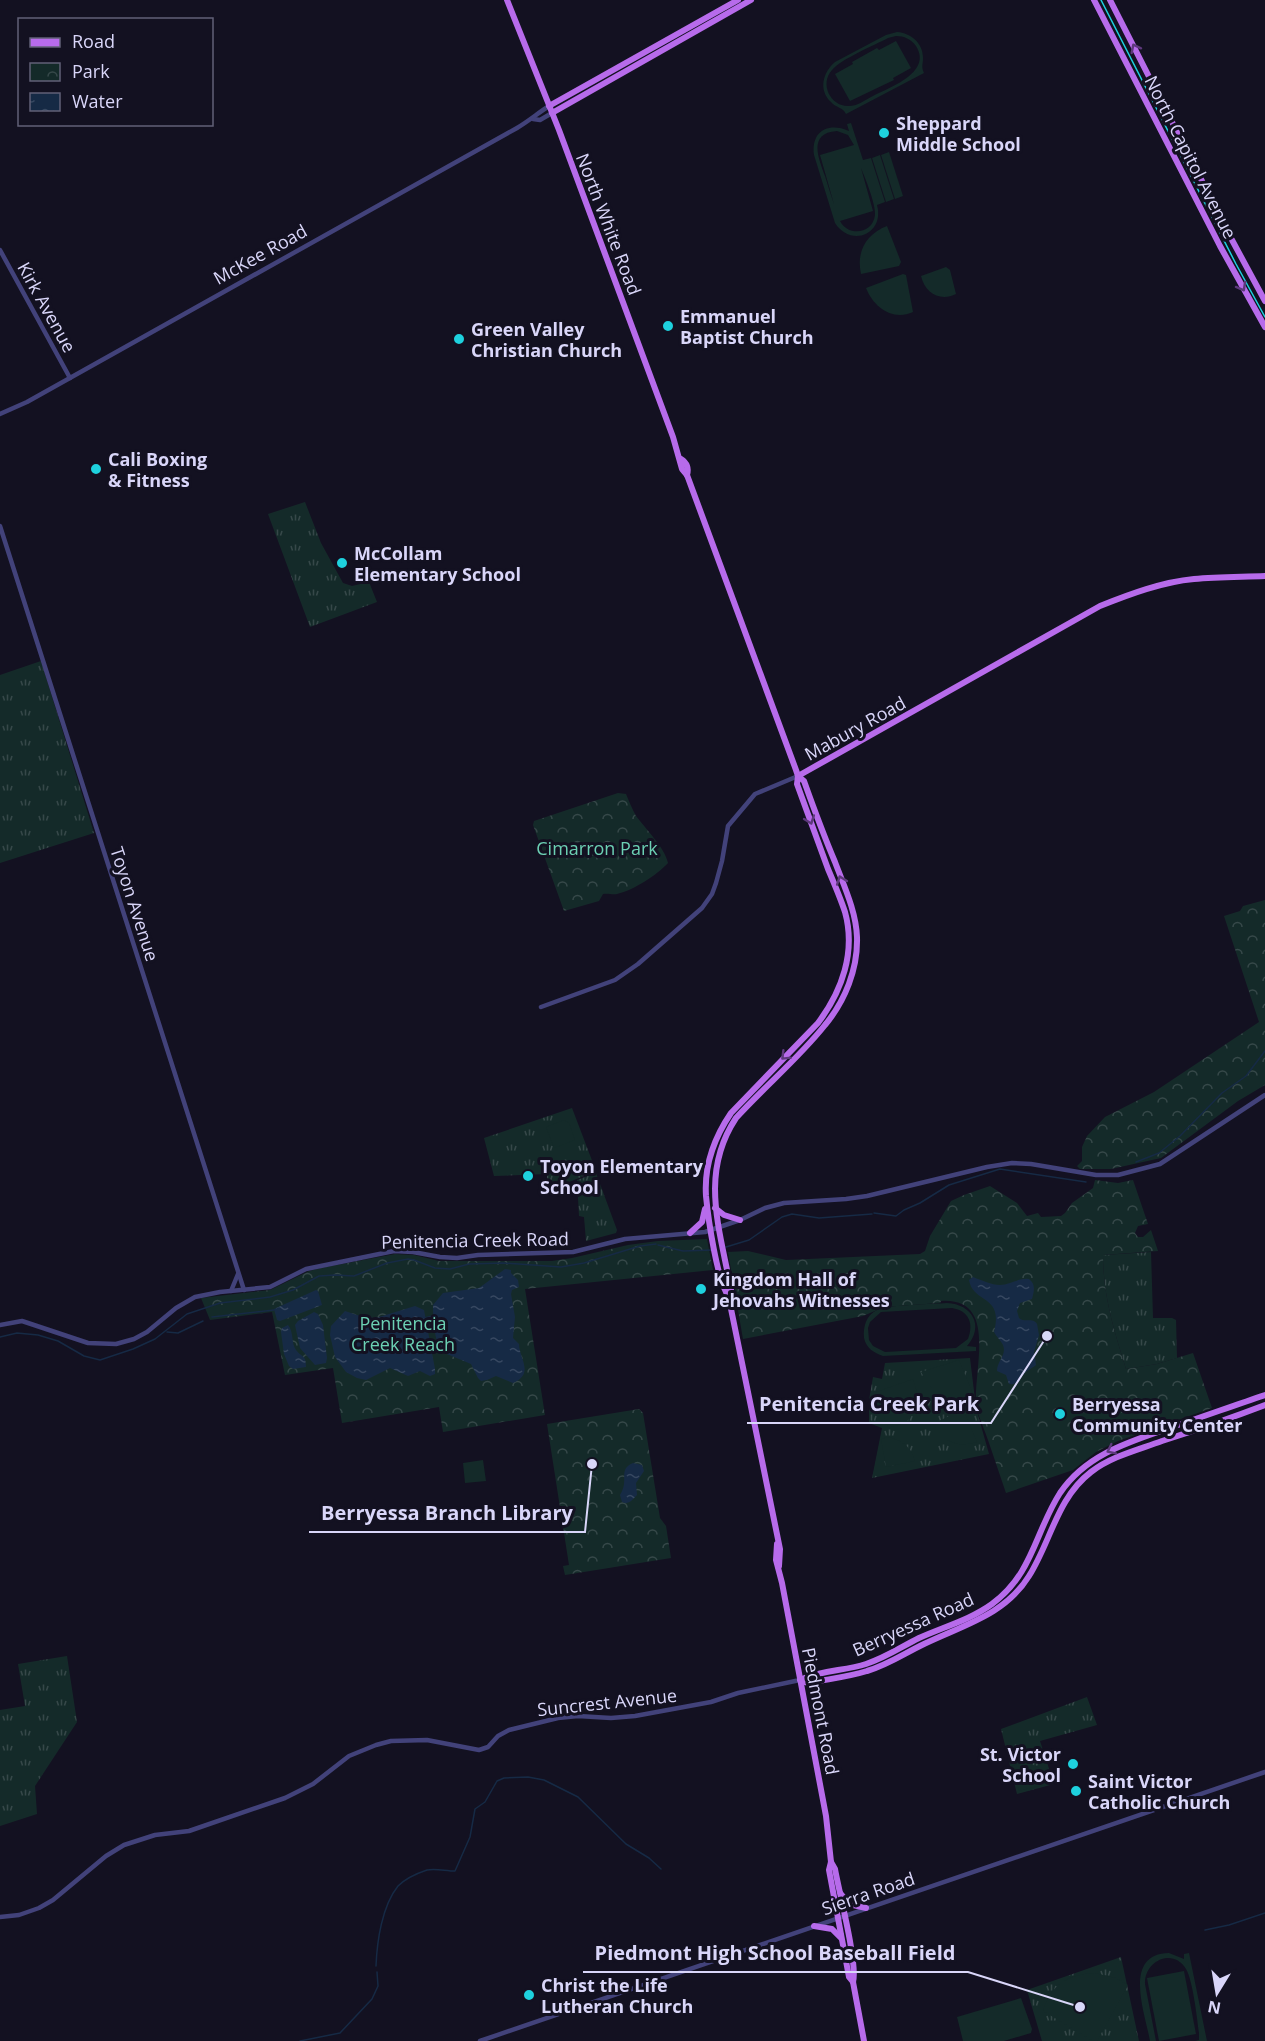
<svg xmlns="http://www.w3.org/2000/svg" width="1265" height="2041" font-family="'Open Sans',sans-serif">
	<defs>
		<pattern id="grass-tufts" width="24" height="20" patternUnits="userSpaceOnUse" patternTransform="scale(1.5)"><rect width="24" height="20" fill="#142a29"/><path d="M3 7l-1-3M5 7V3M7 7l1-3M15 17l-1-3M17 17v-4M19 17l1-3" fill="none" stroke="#364849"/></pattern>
		<pattern id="park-crowns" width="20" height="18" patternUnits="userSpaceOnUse" patternTransform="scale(1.5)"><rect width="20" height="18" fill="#142a29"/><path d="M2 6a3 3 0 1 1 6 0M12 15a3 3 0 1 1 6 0" fill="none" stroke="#364849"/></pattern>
		<pattern id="water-ripples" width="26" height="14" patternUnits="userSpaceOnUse" patternTransform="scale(1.5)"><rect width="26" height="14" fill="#162a45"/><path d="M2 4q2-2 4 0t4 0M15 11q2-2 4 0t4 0" fill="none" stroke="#374861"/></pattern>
	</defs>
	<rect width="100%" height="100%" fill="#131121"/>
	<!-- grass -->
	<g fill="url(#grass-tufts)">
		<path d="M305,502L321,543L343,583L352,586L369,582L377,602L310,627L268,514Z"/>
		<path d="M41,661L94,833L0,863V675Z"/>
		<path d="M572,1108L596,1171L547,1191V1174L494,1176L484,1138Z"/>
		<path d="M596,1173L617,1230L616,1233L586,1241L584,1217L579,1216L577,1180Z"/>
		<path d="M1151,1252L1153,1318H1172L1176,1320L1177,1358L1157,1364L1126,1369C1114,1330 1103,1296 1103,1255Z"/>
		<path d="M970,1358L976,1408L989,1454L872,1478L882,1428L869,1423V1400L873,1377L882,1379L885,1363Z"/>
		<path d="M67,1656L77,1722L35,1786L37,1814L0,1826V1710L25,1706L18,1664Z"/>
		<path d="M1087,1697L1097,1725L1040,1741L1054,1784L1017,1794L1001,1729Z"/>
		<path d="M1121,1957L1139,2041H1042L1027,1990Z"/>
	</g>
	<!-- park -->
	<g fill="url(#park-crowns)">
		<path d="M618,793L626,794C629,801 632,809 636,816C645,828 665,848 668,863C657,875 634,890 617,894C613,895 608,893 603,894L599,901L564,911L533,825L534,821Z"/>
		<path d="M1265,900V1085L1238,1101L1161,1158L1111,1169H1080L1077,1166L1082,1161V1147L1087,1136L1105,1117L1154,1092L1259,1022L1224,916L1240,911L1243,906Z"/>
		<path d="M1095,1180L1118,1183L1133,1180L1148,1224L1138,1226L1135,1233L1138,1237H1143L1151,1230L1158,1251L1103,1255C1103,1296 1114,1330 1126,1369L1157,1364L1193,1353L1212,1408L1118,1441L1096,1452L1073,1470L1006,1493C1000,1475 994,1458 988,1440C985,1431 980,1420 977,1410C970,1377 1002,1297 941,1301L940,1303L884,1307L863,1316L743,1339L728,1252L748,1251L786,1260L920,1254L925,1251L930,1236L951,1201L964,1195L990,1186L1017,1203L1027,1216L1038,1213L1041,1217L1061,1216L1065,1213L1072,1203L1093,1188Z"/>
		<path d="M707,1239L713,1270L525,1289L545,1415L443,1432L439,1407L342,1423L333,1368L285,1375L272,1312L210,1320L201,1298L270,1290L309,1271L321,1268L395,1254L414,1255L439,1261H552L572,1258L628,1245L658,1241Z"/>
		<path d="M639,1409L643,1413L660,1518L666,1526L671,1558L565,1575L563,1566L569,1565L547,1424Z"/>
	</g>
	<!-- garden -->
	<g fill="#142a29" fill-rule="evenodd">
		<path d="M897,32C911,33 923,43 923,58C923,65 921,66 924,73L846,114C843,107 836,108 831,102C818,90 823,72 835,62L886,35ZM896,36C904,36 911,39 916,46C933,73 888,88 871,97C864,101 857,106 849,106C831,107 819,84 832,70C841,59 875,45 888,38Z"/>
		<path d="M896,41L911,68L893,78L894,80L850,101L835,74L853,64L852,62L877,48L879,50Z"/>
		<path d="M851,123L863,160L871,158L885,202L877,205C885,234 851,248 835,223L814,155C811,131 828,122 849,131L847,124ZM837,131L848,135L854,145L820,155L834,204C831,195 828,186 825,176C819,159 807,133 837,131ZM861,168C865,178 876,204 875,215C873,234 848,237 840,221L873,211Z"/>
		<path d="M889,152L903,196L895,199L881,155Z"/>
		<path d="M880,155L894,199L886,202L872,158Z"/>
		<path d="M887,226L901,262L899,266L861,274C856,252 866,234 887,226Z"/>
		<path d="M946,267L950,270L956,294C940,302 925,293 921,276Z"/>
		<path d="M903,274L906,275L913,312C893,321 874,308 866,288Z"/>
		<path d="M564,1120L569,1123L575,1140L554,1148L546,1127Z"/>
		<path d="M947,1303C972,1304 985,1326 967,1346L976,1347V1351L883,1356C874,1353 866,1348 864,1338C863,1327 866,1315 877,1310C886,1305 933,1304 947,1303ZM952,1308C969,1311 974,1323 968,1339L956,1348L885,1352L873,1346L869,1340L868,1328L870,1322L881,1312Z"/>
		<path d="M959,1360L974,1396C946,1403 935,1397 921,1372Z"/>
		<path d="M913,1379C918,1393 921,1409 907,1421C902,1425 893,1426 888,1428L876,1392Z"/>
		<path d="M963,1409L977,1442C956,1448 945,1442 933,1424Z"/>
		<path d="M888,1437C903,1441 910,1446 915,1461L886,1467L881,1439Z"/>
		<path d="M483,1460L486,1481L465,1483L463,1463Z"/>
		<path d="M1023,1762C1038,1765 1043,1770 1050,1783L1019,1791L1012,1766Z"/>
		<path d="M1169,1953L1184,1959V1954L1189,1953L1207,2041H1195L1199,2040V2033C1197,2018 1193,1981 1186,1969C1173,1947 1144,1961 1145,1984L1156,2041H1150C1145,2013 1122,1954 1169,1953Z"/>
		<path d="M1184,1971L1196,2034L1159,2041L1147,1978Z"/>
		<path d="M1095,1973L1116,1978L1128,1985L1097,2041H1093L1043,2011C1050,1985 1069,1974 1095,1973Z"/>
		<path d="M1021,1998L1032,2029L1031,2033L1004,2041H963L957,2017Z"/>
	</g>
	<!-- water -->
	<g fill="url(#water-ripples)">
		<path d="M505,1269L511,1270V1273L518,1280L519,1287L512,1290L511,1294L515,1317L513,1338L519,1344C519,1358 535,1374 513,1383L496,1376L487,1380L481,1381L478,1378L471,1364L442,1352C434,1340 433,1320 433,1305L443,1293L479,1288Z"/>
		<path d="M973,1277C986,1282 997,1288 1010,1283C1017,1281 1021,1278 1029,1279C1036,1284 1034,1292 1032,1299L1020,1303L1017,1311L1019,1318C1024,1323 1033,1317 1037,1324L1039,1335L1034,1352L1036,1365C1033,1368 1027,1370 1024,1374C1019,1380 1020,1385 1009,1384L1006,1375L997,1371C997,1361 1007,1355 1003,1345C1001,1341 996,1336 994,1332C1004,1294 973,1304 969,1280Z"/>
		<path d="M316,1290L318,1291L322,1305L280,1321L277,1320L274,1309Z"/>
		<path d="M415,1306L424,1310L435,1369V1374L430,1376L420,1371L408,1376L390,1368L366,1380L357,1378L346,1372L335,1357L330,1335L331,1326L345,1311L363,1317L376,1318Z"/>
		<path d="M314,1312L318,1314L323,1325L327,1358L326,1363L315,1365L300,1348L295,1325L298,1321Z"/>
		<path d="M288,1325C294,1332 291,1343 296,1350C302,1358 306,1354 306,1367L293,1369L289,1366L284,1354L281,1332L282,1328Z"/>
		<path d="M633,1463L642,1465L644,1471L636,1483L637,1495C632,1500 629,1505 622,1502L620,1495C630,1480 617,1470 633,1463Z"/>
	</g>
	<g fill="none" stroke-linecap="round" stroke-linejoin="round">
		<!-- stream -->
		<g stroke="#162a45" stroke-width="1.5">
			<path d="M1136,1162L1159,1153L1180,1136L1222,1093L1246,1076L1265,1051"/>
			<path d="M874,1213L896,1216L904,1210L920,1203L949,1185L1000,1169L1086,1182"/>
			<path d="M658,1245L683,1251L713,1250"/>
			<path d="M726,1247L749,1240L782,1217L792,1214L819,1218L872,1214"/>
			<path d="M212,1317L274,1310"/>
			<path d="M424,1318L434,1316"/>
			<path d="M167,1332L178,1333L203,1321"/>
			<path d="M0,1337L17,1333L38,1335L58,1341L84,1356L100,1360L133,1349L155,1339L187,1314L220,1303L270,1297L293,1290L319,1276L335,1275L354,1276L387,1263L408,1259L414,1260L435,1268L450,1269L469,1264L503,1263L561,1267L584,1263L640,1246L656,1244"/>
			<path d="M1205,1930L1229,1925L1265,1913"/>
			<path d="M376,1966C377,1941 382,1906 398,1886C405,1879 418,1873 427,1870C435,1868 446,1871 455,1871L470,1837L475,1809L485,1802L497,1781L504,1778L528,1777L544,1780L578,1797L626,1844L649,1858L661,1869"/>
			<path d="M300,2041L340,2033L372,1999L378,1986L377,1972"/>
		</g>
		<!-- minor -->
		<g stroke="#42427a" stroke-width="4.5">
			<path d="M533,119L540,120L552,113"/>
			<path d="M0,250L70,378"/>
			<path d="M0,414L27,402L517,128C529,121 538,113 549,106"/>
			<path d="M0,526L244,1290"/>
			<path d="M541,1007L615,980L638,964L702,908L712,894L716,883L722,861L728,826L755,794L798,776"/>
			<path d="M231,1291L238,1274"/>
			<path d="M0,1325L22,1321L88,1343L116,1344L134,1339L147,1332L176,1308L195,1297L220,1292L270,1287L306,1269L394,1251L413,1252L440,1257L457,1258L478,1255L573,1252L625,1239L705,1232L740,1220L765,1208L784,1203L846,1199L867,1196L987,1167L1012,1163L1031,1164L1096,1175H1118L1160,1164L1265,1095"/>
			<path d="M0,1917L19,1915L39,1908L53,1900L106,1856L124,1845L155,1835L189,1831L285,1798L313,1784L349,1756L376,1745L391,1741L427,1740L479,1750L488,1747L498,1736L509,1730L558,1718L578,1716L611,1718L635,1716L711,1702L738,1693L800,1680"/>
			<path d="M480,2041L1265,1772"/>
		</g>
		<!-- major -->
		<g stroke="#b76beb" stroke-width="6">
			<path d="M507,0L559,130L673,437L682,469L687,475L796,770L798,776L804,781C814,809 824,836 835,862C844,886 856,911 857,937C858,969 845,1001 825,1025C799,1058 765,1086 736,1118C699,1174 720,1229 731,1290L729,1297L730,1304L780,1549L779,1566"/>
			<path d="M1094,0L1220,246L1265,327"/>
			<path d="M1110,0L1232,240L1265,301"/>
			<path d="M549,106L738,0"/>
			<path d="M552,113L751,0"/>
			<path d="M681,459C687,463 689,468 687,475"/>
			<path d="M798,776L1100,606C1130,594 1162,582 1194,579C1218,577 1242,577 1265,576"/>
			<path d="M715,1208L724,1215L740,1220"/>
			<path d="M690,1233L702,1222L705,1209"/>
			<path d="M729,1297C717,1282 708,1217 706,1196C704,1166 714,1138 731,1113L818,1023C842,991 856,952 845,912C840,897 834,883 828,869C819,844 810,820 801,795L797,784L798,776"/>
			<path d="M777,1544L776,1560L782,1583L826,1816L831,1862L829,1870L849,1977L853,1982"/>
			<path d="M800,1680C820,1670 845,1671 866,1664C885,1658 901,1647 919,1638C943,1627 970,1620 992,1604C1033,1574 1035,1532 1060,1493C1087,1453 1132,1441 1175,1426C1205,1416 1235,1405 1265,1395"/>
			<path d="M801,1681L809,1683C828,1679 848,1677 867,1671C888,1665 905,1653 924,1644C963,1625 1005,1615 1029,1576C1051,1541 1057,1498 1091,1472C1112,1456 1138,1450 1162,1441C1196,1430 1231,1418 1265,1405"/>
			<path d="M831,1862L835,1869C839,1892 858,1964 853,1982L864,2041"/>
			<path d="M841,1894L849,1904L866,1908"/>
			<path d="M814,1926L832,1929L841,1938"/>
		</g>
		<!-- tram -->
		<path stroke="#1ed1de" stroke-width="1.5" d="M1101,0L1236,264L1265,317"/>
	</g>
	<!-- one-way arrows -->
	<defs><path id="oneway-chevron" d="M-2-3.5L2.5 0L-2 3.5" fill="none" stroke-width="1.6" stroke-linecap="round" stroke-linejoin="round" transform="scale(1.5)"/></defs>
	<g stroke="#5d397c">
		<use href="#oneway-chevron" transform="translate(1135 48) rotate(-117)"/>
		<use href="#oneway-chevron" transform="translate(1242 287) rotate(61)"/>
		<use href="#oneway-chevron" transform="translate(810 820) rotate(70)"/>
		<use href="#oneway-chevron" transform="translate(841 880) rotate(-110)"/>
		<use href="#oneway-chevron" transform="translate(785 1056) rotate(135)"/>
		<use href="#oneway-chevron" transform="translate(1111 1450) rotate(154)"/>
	</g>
	<!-- markers -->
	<g fill="#1ed1de" stroke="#131121" stroke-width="2">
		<circle cx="884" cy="133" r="6"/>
		<circle cx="668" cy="326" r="6"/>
		<circle cx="459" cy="339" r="6"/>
		<circle cx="96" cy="469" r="6"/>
		<circle cx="342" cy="563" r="6"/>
		<circle cx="528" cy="1176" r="6"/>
		<circle cx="701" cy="1289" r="6"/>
		<circle cx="1060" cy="1414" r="6"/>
		<circle cx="1073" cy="1764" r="6"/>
		<circle cx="1076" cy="1791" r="6"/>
		<circle cx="529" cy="1995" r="6"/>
	</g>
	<g text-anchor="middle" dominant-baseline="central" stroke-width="6" stroke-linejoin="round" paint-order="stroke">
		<!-- poi labels -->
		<g font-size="18" font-weight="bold" fill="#d9d6f9" stroke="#131121" text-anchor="start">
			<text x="896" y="123">Sheppard<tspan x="896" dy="21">Middle School</tspan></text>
			<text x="680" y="316">Emmanuel<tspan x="680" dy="21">Baptist Church</tspan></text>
			<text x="471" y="329">Green Valley<tspan x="471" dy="21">Christian Church</tspan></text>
			<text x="108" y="459">Cali Boxing<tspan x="108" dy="21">&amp; Fitness</tspan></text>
			<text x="354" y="553">McCollam<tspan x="354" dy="21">Elementary School</tspan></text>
			<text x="540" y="1166">Toyon Elementary<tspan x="540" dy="21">School</tspan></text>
			<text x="713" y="1279">Kingdom Hall of<tspan x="713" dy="21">Jehovahs Witnesses</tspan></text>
			<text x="1072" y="1404">Berryessa<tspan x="1072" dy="21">Community Center</tspan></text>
			<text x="1061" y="1754" text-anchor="end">St. Victor<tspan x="1061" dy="21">School</tspan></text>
			<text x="1088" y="1781">Saint Victor<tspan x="1088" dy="21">Catholic Church</tspan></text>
			<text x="541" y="1985">Christ the Life<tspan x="541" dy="21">Lutheran Church</tspan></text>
		</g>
		<!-- street labels -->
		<g font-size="18" fill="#d9d6f9" stroke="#131121">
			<text transform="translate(1191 157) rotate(63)">North Capitol Avenue</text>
			<text transform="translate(609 224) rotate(69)">North White Road</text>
			<text transform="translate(260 254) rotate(-29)">McKee Road</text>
			<text transform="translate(47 307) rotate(61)">Kirk Avenue</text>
			<text transform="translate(855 728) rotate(-29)">Mabury Road</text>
			<text transform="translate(135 904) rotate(72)">Toyon Avenue</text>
			<text transform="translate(475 1240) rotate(-1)">Penitencia Creek Road</text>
			<text transform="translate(913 1624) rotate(-24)">Berryessa Road</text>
			<text transform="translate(607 1702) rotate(-6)">Suncrest Avenue</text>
			<text transform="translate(821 1711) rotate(79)">Piedmont Road</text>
			<text transform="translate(868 1893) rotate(-19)">Sierra Road</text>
		</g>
		<!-- park labels -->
		<g font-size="18" fill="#6cd0b4" stroke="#131121">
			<text x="597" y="848">Cimarron Park</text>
			<text x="403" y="1323">Penitencia<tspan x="403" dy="21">Creek Reach</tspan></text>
		</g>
	</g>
	<!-- callouts -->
	<path fill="none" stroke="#d9d6f9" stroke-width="2" d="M1047 1336L991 1423H747M592 1464L585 1532H309M1080 2007L968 1972H583"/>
	<g fill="#d9d6f9" stroke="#131121" stroke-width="2">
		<circle cx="1047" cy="1336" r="6"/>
		<circle cx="592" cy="1464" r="6"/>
		<circle cx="1080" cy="2007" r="6"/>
	</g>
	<g font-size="20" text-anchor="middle" font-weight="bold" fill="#d9d6f9" stroke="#131121" stroke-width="6" stroke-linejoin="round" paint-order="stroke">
		<text x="869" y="1411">Penitencia Creek Park</text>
		<text x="447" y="1520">Berryessa Branch Library</text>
		<text x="775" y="1960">Piedmont High School Baseball Field</text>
	</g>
	<!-- legend -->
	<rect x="18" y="18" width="195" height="108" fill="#131121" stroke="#626077" stroke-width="1.5"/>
	<rect x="30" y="38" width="30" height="9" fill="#b76beb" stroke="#626077" stroke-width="1.5"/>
	<text x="72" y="48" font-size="18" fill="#d9d6f9">Road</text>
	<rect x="30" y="63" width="30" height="18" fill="url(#park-crowns)" stroke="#626077" stroke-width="1.5"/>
	<text x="72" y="78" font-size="18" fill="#d9d6f9">Park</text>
	<rect x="30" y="93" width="30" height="18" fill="url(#water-ripples)" stroke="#626077" stroke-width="1.5"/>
	<text x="72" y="108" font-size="18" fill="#d9d6f9">Water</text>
	<!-- north arrow -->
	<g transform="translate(1217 1993) rotate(191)" stroke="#131121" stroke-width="4.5" paint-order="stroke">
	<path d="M0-4.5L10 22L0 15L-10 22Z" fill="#d9d6f9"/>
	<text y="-9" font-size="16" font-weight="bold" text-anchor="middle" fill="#d9d6f9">N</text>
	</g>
</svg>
